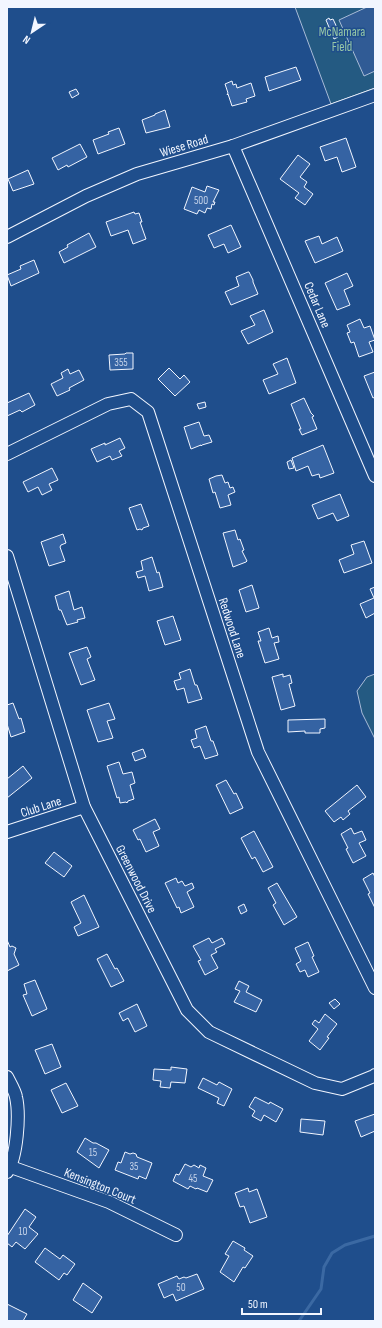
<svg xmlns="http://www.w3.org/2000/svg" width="382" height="1328" font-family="'Sofia Sans Condensed',sans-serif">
	<rect width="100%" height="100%" fill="#1f4e8c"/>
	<!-- green -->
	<g fill="#245a82" stroke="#a8bbd7">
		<path d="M295,7H375V88L331,104Z"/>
		<path d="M375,674V739L362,713L357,691L367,677Z"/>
	</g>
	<!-- parking -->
	<path fill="#305b95" stroke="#a8bbd7" d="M367,7H375V71L364,76L339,20Z"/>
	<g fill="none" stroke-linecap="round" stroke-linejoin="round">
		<!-- stream -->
		<path stroke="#3b69a3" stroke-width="3" d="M299,1321L321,1289L324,1267L332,1253L345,1245L375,1236"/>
	</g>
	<!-- building -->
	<g fill="#3563a3" stroke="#f2f6ff">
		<path d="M329,18L330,20L333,19L340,34L336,35L338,37L334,39L326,20Z"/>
		<path d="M296,67L301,80L269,91L265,77Z"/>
		<path d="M232,81L233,85L236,84L237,88L251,83L255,96L246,99L247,102L232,106L228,94L227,95L228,93L225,84Z"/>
		<path d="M76,89L79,94L72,98L69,92Z"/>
		<path d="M165,110L170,127L146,133L142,120L155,115V114Z"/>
		<path d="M119,128L125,144L98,154L93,140L109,134L108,132Z"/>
		<path d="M346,138L356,167L342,172L337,157L325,161L320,147Z"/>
		<path d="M80,144L87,157L68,167L67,165L58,170L52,158Z"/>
		<path d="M298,155L310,164L300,177L307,182L304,187L313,194L305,205L295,198L299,193L280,179Z"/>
		<path d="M28,170L34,184L13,191L8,179Z"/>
		<path d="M207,186L219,190L213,202H215L214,205L212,204L211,209L207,208L205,213L199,210L197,214L184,209L192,187L205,192Z"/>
		<path d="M134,212L135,214L139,213L142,222H140L146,239L133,244L128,230L111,236L106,222Z"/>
		<path d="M231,225L241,247L228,253L224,244L214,248L208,235Z"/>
		<path d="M89,233L96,247L64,263L59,252L68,247L67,245Z"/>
		<path d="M319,236L322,244L337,237L343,251L315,263L305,241Z"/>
		<path d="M34,260L39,273L11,286L7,275L21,269L20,266Z"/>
		<path d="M248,272H249L253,280V282L258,294L231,305L225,292L239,286L236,277Z"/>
		<path d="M347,273L353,286L344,290L350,305L337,310L325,283Z"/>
		<path d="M264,310L273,332L248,344L241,331L255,325L250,316Z"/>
		<path d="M360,319L364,328L370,326L375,340L369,342L373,352L359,357L354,342L351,343L347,333L350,332L347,325Z"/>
		<path d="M126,353H133V369L110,370L109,355L125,354Z"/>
		<path d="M287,358L296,383L269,394L263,380L278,374L273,364Z"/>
		<path d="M169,368L180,379L184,375L190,382L175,396L158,379Z"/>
		<path d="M68,369L70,374L79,370L84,380L69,388L70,390L57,396L51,384L63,378L61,373Z"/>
		<path d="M375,372V397L373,398L364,376Z"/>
		<path d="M29,393L35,405L22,412L20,410L7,416V403Z"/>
		<path d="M304,398L311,413L314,416L312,417L317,429L302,435L299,429H301L291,404Z"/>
		<path d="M205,402L206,407L199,409L197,404Z"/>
		<path d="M199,422L204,436L209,435L212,442L202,445L201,446V445L191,449L184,427Z"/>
		<path d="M120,438L125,448L119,451L122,456L112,460L110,456L97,462L91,449L105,443V445Z"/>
		<path d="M323,445L334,473L320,478L319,474L312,476L308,466L296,471L292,458Z"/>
		<path d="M291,460L294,468L289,469L287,462Z"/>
		<path d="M52,468L58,480L49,484L52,490L42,495L38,487L28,492L23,482Z"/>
		<path d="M222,475L225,483L228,482L230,488L233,487L235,492L228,495L231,505L220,508L215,492L213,493L209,479L216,476Z"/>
		<path d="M340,494L349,516L337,521L333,513L318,519L312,505Z"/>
		<path d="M141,504L149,526L143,528L142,530L140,529L137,530L129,508Z"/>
		<path d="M235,530L238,540L240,539L244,550L242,551L247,561L246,562L233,567L223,533Z"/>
		<path d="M63,534L66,543L61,545L60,547L65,561L49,566L41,542Z"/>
		<path d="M364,541L372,563L344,573L339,560L354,554L351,545Z"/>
		<path d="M152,557L157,573L159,572L163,587L149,591L145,576L138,578L136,572L143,570L141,561Z"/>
		<path d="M252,585L259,608L246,612L239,590Z"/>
		<path d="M375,587V613L366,618L360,604L374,598L370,589Z"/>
		<path d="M69,591L74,610L82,607L85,618L77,620L78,622L67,625L61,610H59L55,596Z"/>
		<path d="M173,616L181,640L165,645L157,621Z"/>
		<path d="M269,628L272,638L278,636L279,642L274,643L279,659L265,663L258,641H261L258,632Z"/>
		<path d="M87,647L91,657L87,659L95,680L81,685L69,653Z"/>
		<path d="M190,669L195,685H197L202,699L188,703L184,688L177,690L174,681L181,679L179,673Z"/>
		<path d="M283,674V677L290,675L292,683L289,684L295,706L281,710L272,677Z"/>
		<path d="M13,703L19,719L21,718L25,732L11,737L7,724V705Z"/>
		<path d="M109,703L115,719L107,721L113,738L98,742L87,710Z"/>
		<path d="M325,719V728L320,729V733H305V731L288,732V720Z"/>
		<path d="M206,726L211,741H213L218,755L205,759L200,746L194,748L191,740L197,738L195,730Z"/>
		<path d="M143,749L146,757L135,761L132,753Z"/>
		<path d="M119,762L123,774L132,772L135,783L130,785L134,799L128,801L127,803L126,802L120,803L119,797L117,798L107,766Z"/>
		<path d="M23,766L32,778L7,798V779Z"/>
		<path d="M226,780L234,794L236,793L243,808L230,814L216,785Z"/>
		<path d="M357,785L366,797L348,811L350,814L343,820L341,817L334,822L325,811Z"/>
		<path d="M155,819L160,829L153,832L159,846L146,852L140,839L138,840L133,830Z"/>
		<path d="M351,828L354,834L362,831L366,840L359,843L366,856L353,863L346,849L348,848L341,834Z"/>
		<path d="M254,831L273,867L263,872L255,857L252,859L241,838Z"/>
		<path d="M54,852L72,866L64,877L45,863Z"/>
		<path d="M373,873L375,877V908L368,894L370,893L363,879Z"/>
		<path d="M176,878L178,883L182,881L185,886L192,883L194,888L187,892L194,907L181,913L179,907L177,908L165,883Z"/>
		<path d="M277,883L297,917L284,925L273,905L276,903L268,888Z"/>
		<path d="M84,895L99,927L78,936L74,927L81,923L71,902Z"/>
		<path d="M244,904L247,911L241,914L238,907Z"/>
		<path d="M209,938L212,943L222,938L225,944L215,949L217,952L211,955L218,968L205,975L198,961L201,960L193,946Z"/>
		<path d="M7,940L10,947L12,946L16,948L14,954L19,965L7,971Z"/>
		<path d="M308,942L314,956L312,957L319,972L308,977L305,970L300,972L296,964L301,961L295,948Z"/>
		<path d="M107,954L115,969L117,968L124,981L111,987L97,959Z"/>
		<path d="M35,980L47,1009L32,1016L23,995L27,994L24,984Z"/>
		<path d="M239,981L249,986L246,992L262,1000L256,1012L234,1002L240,991L235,989Z"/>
		<path d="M335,999L340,1004L334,1009L329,1003Z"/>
		<path d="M137,1004L147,1026L135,1032L128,1018L123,1021L119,1013Z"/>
		<path d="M325,1014L337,1024L327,1037L329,1038L320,1050L309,1041L318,1029L312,1024L315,1020L319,1023Z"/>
		<path d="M52,1044L61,1067L45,1074L35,1050Z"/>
		<path d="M171,1067L187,1069L185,1083L171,1082L170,1088L160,1087L161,1081L153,1080L154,1069L171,1070Z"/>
		<path d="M203,1078L217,1085L219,1082L232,1089L224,1106L217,1103L219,1098L198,1088Z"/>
		<path d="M66,1083L78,1106L62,1113L51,1090Z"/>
		<path d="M255,1097L269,1104L270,1102L283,1109L276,1122L264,1115L261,1121L252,1116L255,1111L249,1107Z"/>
		<path d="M375,1114V1131L361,1137L355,1121Z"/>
		<path d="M301,1119L325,1121L323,1135L300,1132Z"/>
		<path d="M85,1138L93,1143H96L109,1150L99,1168L77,1152Z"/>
		<path d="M125,1152L130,1154L133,1153L136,1154L137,1157L152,1163L146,1179L139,1176L138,1179L115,1170L118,1162L121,1163Z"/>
		<path d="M185,1164L191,1167L194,1165L199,1168L200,1165L206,1168L203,1176L213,1180L207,1192L197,1188L196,1189L190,1186L188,1189L173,1181L176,1174L179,1175Z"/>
		<path d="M248,1188L249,1192L257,1189L267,1217L250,1223L244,1206L240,1207L235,1193Z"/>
		<path d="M25,1209L36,1217L29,1227L38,1234L25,1249L16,1242L12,1247L7,1243V1236Z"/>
		<path d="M233,1241L245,1248L244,1250L253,1256L245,1268L243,1267L234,1282L220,1272L229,1256L225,1254Z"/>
		<path d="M45,1248L60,1259L63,1255L75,1264L67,1275L64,1273L59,1280L35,1262Z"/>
		<path d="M197,1274L204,1289L176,1301L173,1294L164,1298L158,1284L177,1276L179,1279L184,1277L186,1278Z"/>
		<path d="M83,1283L102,1297L92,1313L73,1300Z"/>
		<path d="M7,1305V1304L27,1314L23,1321H7Z"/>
	</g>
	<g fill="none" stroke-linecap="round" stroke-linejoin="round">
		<!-- minor casing -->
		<g stroke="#f2f6ff" stroke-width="14">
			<g id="minor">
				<path d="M233,146L375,476"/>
				<path d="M7,237L86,196L137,174L233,146L375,95"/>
				<path d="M7,454L108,404L131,399L148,412L258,752L375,988"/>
				<path d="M7,556L84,807L187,1010L209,1032L315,1083L342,1089L374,1076L375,1075"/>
				<path d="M7,832L84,807"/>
				<path d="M7,1077C10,1083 15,1091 16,1097C20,1115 17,1157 7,1172"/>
				<path d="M11,1167L109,1202L176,1235"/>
			</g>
		</g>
		<!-- minor -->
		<use href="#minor" stroke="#1f4e8c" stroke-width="12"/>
	</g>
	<g text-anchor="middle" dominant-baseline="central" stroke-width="3" stroke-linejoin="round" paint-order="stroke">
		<!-- number labels -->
		<g font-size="11" fill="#c3d1e8">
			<text x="201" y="200">500</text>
			<text x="121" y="362">355</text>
			<text x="93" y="1152">15</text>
			<text x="134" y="1166">35</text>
			<text x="193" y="1178">45</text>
			<text x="23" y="1231">10</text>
			<text x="181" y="1287">50</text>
		</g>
		<!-- park labels -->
		<g font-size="13" fill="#97c8a6" stroke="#1f4e8c">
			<text x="342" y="32">McNamara<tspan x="342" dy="15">Field</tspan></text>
		</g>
		<!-- street labels -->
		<g font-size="13" fill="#f2f6ff" stroke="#1f4e8c">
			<text transform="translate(184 146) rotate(-17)">Wiese Road</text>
			<text transform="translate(317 305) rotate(67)">Cedar Lane</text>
			<text transform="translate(232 628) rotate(72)">Redwood Lane</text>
			<text transform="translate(41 807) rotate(-18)">Club Lane</text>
			<text transform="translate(136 879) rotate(63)">Greenwood Drive</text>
			<text transform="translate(100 1186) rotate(22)">Kensington Court</text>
		</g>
	</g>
	<!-- border -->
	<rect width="382" height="1328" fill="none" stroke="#f2f6ff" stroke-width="16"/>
	<!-- north arrow -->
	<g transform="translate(32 32) rotate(215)" stroke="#1f4e8c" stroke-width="3" paint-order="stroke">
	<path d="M0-3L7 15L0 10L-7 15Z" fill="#f2f6ff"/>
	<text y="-6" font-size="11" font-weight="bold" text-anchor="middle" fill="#f2f6ff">N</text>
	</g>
	<!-- scale -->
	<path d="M242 1308v6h79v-6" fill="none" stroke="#f2f6ff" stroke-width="2"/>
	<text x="248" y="1308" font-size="12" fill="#f2f6ff" stroke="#1f4e8c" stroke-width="3" paint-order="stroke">50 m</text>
</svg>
